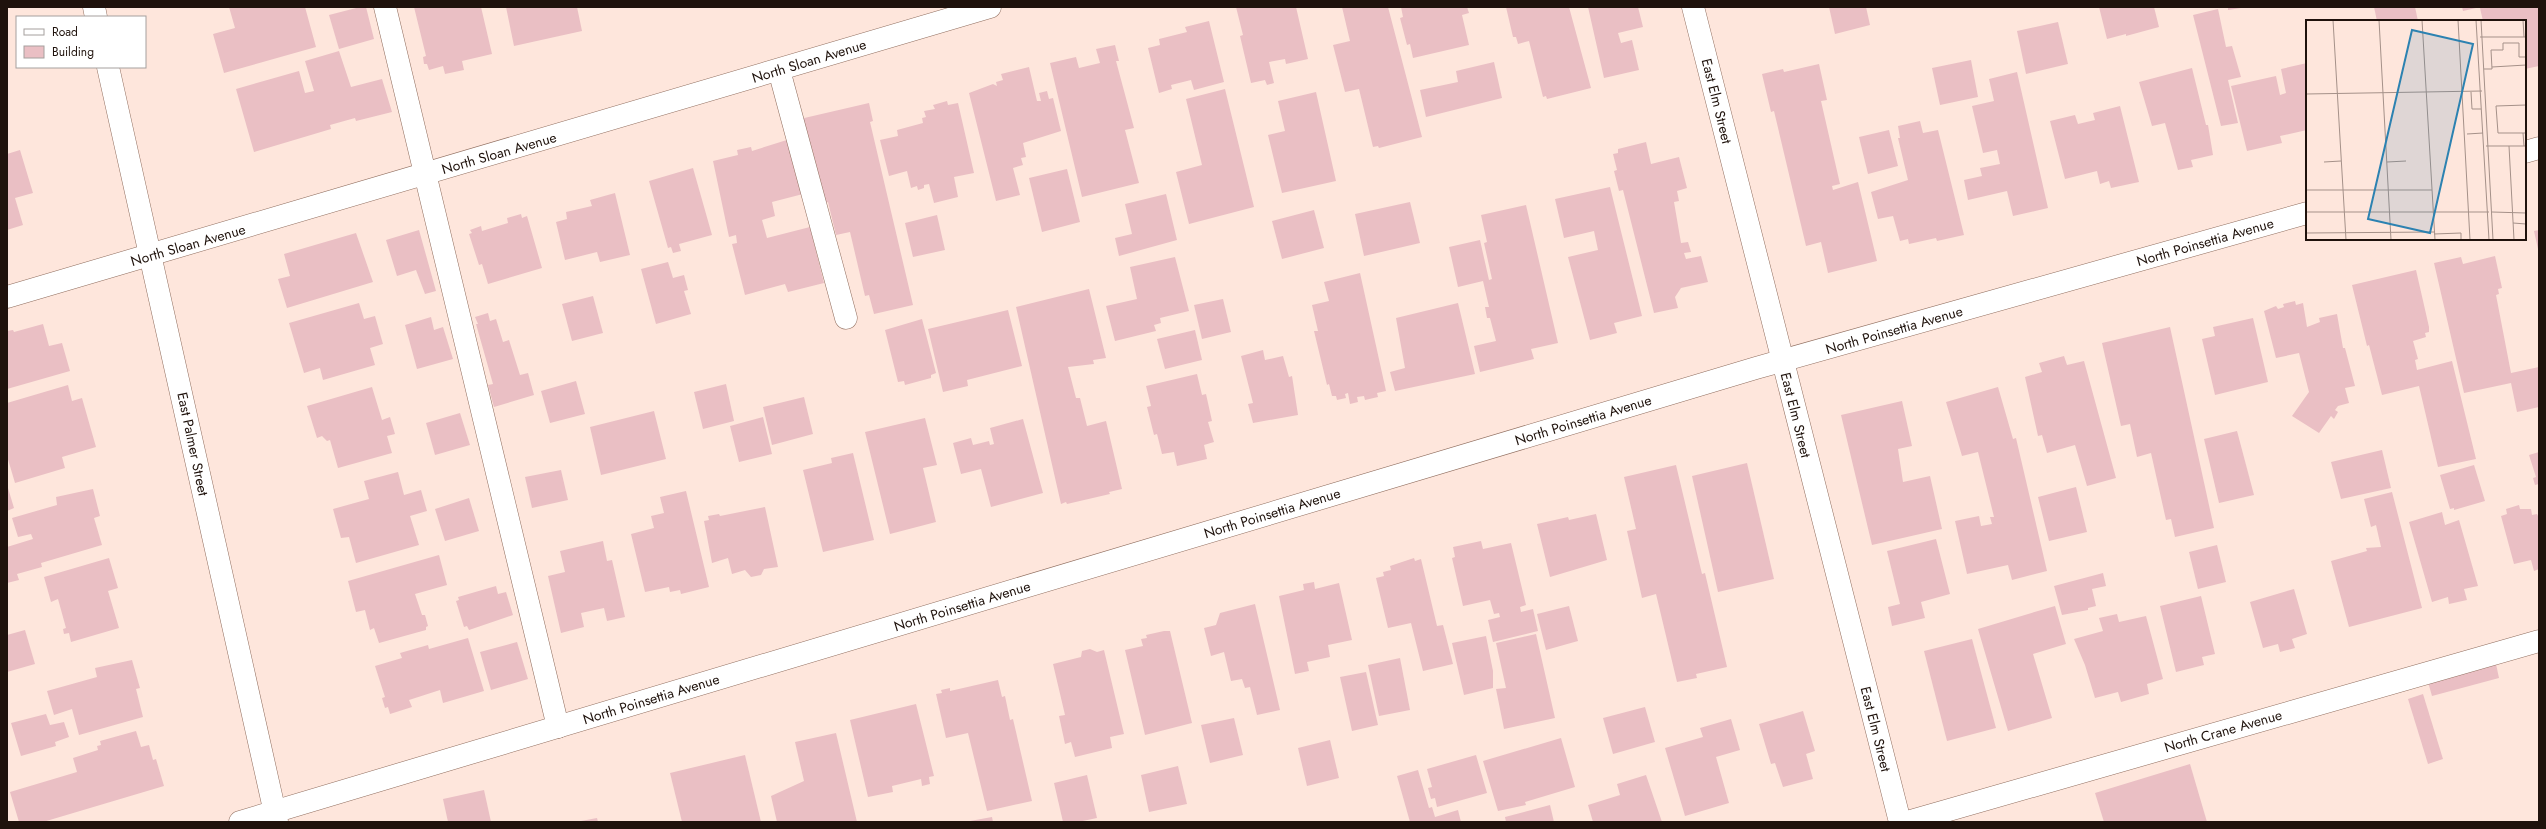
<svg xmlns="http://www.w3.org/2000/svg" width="2546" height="829" font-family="Jost,sans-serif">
	<rect width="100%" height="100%" fill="#fee6dc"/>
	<!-- building -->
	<g fill="#eabfc4">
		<path d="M229,7H305L316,47L224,73L213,34L235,28Z"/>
		<path d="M360,7H366L374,39L339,49L329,15Z"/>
		<path d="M414,7H481L492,54L462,61L464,70L445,74L443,66L429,70L427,64H424L423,57L426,56Z"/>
		<path d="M506,7H577L582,31L514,46Z"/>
		<path d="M1236,7H1296L1308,59L1286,64L1285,59L1269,62L1274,83L1267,85L1265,80L1251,83L1240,36L1243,35Z"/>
		<path d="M1342,7H1388L1422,137L1379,148L1378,146L1373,147L1359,89L1345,92L1333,45L1350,41Z"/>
		<path d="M1401,7H1467L1469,13L1462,15L1469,45L1413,58L1410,44L1407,45L1400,18L1403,17Z"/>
		<path d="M1506,7H1569L1591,88L1547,99L1546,96L1543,97L1529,41L1518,44L1516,37H1513Z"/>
		<path d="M1588,7H1638L1643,27L1618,33L1621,43L1632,40L1639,70L1604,78Z"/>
		<path d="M1829,7H1866L1870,25L1835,34Z"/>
		<path d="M2099,7H2154L2159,27L2126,36V34L2107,39Z"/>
		<path d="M2228,7H2240L2241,8L2228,10Z"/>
		<path d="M2374,7H2415L2418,21H2377Z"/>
		<path d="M2462,7H2476V8L2463,11Z"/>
		<path d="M2486,7H2539V66L2525,69V21H2483L2480,8Z"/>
		<path d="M2218,9L2226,47L2232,46L2241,77L2228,80L2238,123L2221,126L2193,15Z"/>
		<path d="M1209,21L1224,82L1194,90L1191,80L1171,85L1172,89L1159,93L1148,48L1160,45L1159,39L1187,32L1185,27Z"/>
		<path d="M2058,22L2068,64L2026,74L2017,31Z"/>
		<path d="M1115,45L1119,61H1116L1134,128L1125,130L1139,183L1082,197L1050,63L1076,57L1079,68L1100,63L1096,49Z"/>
		<path d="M339,51L351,87L382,79L392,112L356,121L355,118L330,125L331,129L254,152L236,89L299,71L305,93L314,91L305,61Z"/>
		<path d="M1971,60L1978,97L1940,105L1932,68Z"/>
		<path d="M1494,62L1502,98L1426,117L1420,90L1458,82L1456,71Z"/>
		<path d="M2307,63V130L2280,136L2282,143L2247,151L2231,86L2276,76L2280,95L2286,93L2281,69Z"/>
		<path d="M1819,64L1827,100L1821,101L1840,184L1832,186L1833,190L1858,182L1877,261L1828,273L1821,242L1806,246L1774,111L1771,112L1762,74L1783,69L1784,72Z"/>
		<path d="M1029,67L1037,101H1041L1039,93L1047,91L1049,99L1053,98L1061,131L1023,143L1026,157L1021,158L1023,165L1013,168L1020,195L996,201L969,93L993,84L997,86L996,82L1003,80L1001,74Z"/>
		<path d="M2192,68L2206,125H2208L2213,155L2191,160L2193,167L2178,170L2165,123L2152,126L2139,82Z"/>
		<path d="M2017,72L2048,208L2013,216L2007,191L1968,200L1964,180L1982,176L1980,168L2000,164L1997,150L1983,153L1972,106L1994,101L1989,79Z"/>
		<path d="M1225,89L1254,207L1189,224L1176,172L1202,165L1186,99Z"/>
		<path d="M1316,92L1336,181L1282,193L1268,135L1285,131L1278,101Z"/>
		<path d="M947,101L948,105L958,103L974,173L954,177L958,197L934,203L929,184L924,185V188L918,190L917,186L911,188L907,171L889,176L880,140L898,136L897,130L923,123L922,118L926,117L924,111L935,109L933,105Z"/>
		<path d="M869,103L873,121L870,122L913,305L874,314L869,295L865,296L850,232L836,235L828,202L820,204L800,119Z"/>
		<path d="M2120,106L2139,182L2111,188L2109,181L2100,184L2097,171L2065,179L2050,121L2075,115L2078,124L2095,120L2093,113Z"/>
		<path d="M1920,121L1923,133L1938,130L1964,235L1937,241L1936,238L1909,244L1908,239L1900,241L1893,216L1878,219L1871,192L1908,180L1898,138H1900L1898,126Z"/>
		<path d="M1889,130L1898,166L1868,174L1859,137Z"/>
		<path d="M790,139L803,194L772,202L775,216L762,220L767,238L810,227L824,283L788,292L785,284L745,295L732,244L737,243L736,235L729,237L713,161L738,155L737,150L751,147L752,151Z"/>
		<path d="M1646,142L1651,164L1679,157L1687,188L1677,191L1679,201L1674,202L1681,243L1688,242L1691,252L1684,253L1686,259L1701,256L1708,282L1681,288L1675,297L1678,308L1654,313L1623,190L1619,191L1614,171L1617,170L1613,154L1618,153V149Z"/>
		<path d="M20,150L33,193L15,198L23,225L7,230V154Z"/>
		<path d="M693,168L712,235L679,244L681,251L673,253L671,247L668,248L649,181Z"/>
		<path d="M1067,169L1080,222L1042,232L1029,178Z"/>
		<path d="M1610,187L1642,316L1614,323L1617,333L1590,340L1568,257L1598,250L1594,231L1564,238L1555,199Z"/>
		<path d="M615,193L630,255L600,262L597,252L565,260L556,222L567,219L566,212L592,206L590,200Z"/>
		<path d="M1166,194L1177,240L1119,256L1115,238L1132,234L1125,204Z"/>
		<path d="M1410,202L1420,243L1364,256L1355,214Z"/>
		<path d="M1526,205L1558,343L1531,349L1534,359L1480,372L1474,346L1496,341L1490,318H1487L1485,307H1489L1483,281L1458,287L1449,247L1480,240L1489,280L1492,279L1484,243L1487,242L1481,215Z"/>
		<path d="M1314,210L1324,248L1282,259L1272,221Z"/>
		<path d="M521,214L522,218L527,216L542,268L488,284L482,264L479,265L469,234L472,233L470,230L481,226L482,231L508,223L507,218Z"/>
		<path d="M937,215L945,250L913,257L905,223Z"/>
		<path d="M419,230L436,291L425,294L416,270L397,276L386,240Z"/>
		<path d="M2539,230V249H2538L2534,231Z"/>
		<path d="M356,233L373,282L287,308L278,279L290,276L284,254Z"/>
		<path d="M2495,256L2502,288L2498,289L2499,294L2496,295L2511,373L2539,367V407L2517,412L2511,383L2464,393L2434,263L2461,257L2463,264Z"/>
		<path d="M1175,257L1189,311L1160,318L1161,323L1154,325L1156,331L1115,341L1106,306L1137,299L1130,267Z"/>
		<path d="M668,262L673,278L684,275L688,290L684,291L691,314L656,324L641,269Z"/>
		<path d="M2416,270L2429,327V332L2425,333L2426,337L2413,341L2418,359L2415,360L2417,370L2452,361L2476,459L2438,467L2419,386L2382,395L2369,345L2367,346L2352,285Z"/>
		<path d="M1360,273L1386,391L1377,393L1378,397L1365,400L1364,396L1357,397L1358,402L1350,404L1348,393L1345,394L1346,398L1337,400L1336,396H1332L1329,384L1327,385L1314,331H1318L1312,305L1329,301L1324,282Z"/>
		<path d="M1089,289L1106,358L1093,360L1094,364L1068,367L1076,398H1080L1087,426L1106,421L1122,489L1109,492L1110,494L1067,504L1066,502L1061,504L1016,307Z"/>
		<path d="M593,296L603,333L572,341L562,304Z"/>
		<path d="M1223,299L1231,332L1202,339L1194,305Z"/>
		<path d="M2295,301L2296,305L2303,303L2307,327L2320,322L2319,318L2337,314L2343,348H2345L2355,386L2345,388L2349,403L2338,406L2335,410L2338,412L2334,419L2331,416L2319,433L2292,416L2309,392L2299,353L2276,358L2264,311L2276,306L2278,309L2284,307L2283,304Z"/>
		<path d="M359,303L364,319L375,316L383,344L370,348L375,365L323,380L320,368L304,373L289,323Z"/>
		<path d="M1458,303L1475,374L1395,391L1390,372L1405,368L1396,318Z"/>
		<path d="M1008,310L1022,366L967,380L968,386L943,392L928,329Z"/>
		<path d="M488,313L490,321L496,319L503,342L509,340L520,375L528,373L534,395L494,407L488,385L493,384L476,324H478L475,317Z"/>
		<path d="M431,317L434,330L443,327L453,359L417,369L405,325Z"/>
		<path d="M2253,318L2268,382L2215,395L2202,339L2215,336L2213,327Z"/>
		<path d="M922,319L936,373L931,375V378L905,385L904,381L898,382L885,330Z"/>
		<path d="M43,324L49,346L62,343L70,371L7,389V331L13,330L14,332Z"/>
		<path d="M2170,327L2214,528L2175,537L2171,519L2166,520L2151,453L2137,457L2130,424L2121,426L2102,343Z"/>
		<path d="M1195,330L1202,360L1165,369L1157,339Z"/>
		<path d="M1263,350L1265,360L1283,356L1289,377L1292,376L1298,415L1253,423L1248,404L1253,403L1241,356Z"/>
		<path d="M2064,356L2067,365L2084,361L2116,478L2087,486L2075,445L2047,453L2042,435L2038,436L2025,377L2042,372L2039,363Z"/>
		<path d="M1197,374L1202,395L1206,394L1212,421L1208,422L1214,442L1204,445L1207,459L1177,466L1174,452L1162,454L1157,434L1154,435L1147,407L1151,406L1146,386Z"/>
		<path d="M576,381L585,414L550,423L541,391Z"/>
		<path d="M726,384L734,421L703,429L694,392Z"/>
		<path d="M68,385L72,401L82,398L96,447L62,457L65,468L15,483L7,456V403Z"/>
		<path d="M372,387L382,420L390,417L395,434L387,436L392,453L338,468L330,440L327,441L322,436L317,438L307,406Z"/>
		<path d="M1998,387L2013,439L2016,438L2047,571L2012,580L2008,565L1967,574L1955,521L1979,516L1981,526L1992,524L1990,517H1994L1978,452L1962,456L1946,402Z"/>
		<path d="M804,397L813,434L772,445L763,407Z"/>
		<path d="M1902,401L1912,446L1898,449L1903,482L1930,476L1942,529L1872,545L1841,415Z"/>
		<path d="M654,411L666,459L601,475L590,427Z"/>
		<path d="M460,413L470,445L435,455L426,423Z"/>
		<path d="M763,417L772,454L739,462L730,426Z"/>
		<path d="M925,418L937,465L923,468L936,522L890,534L865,432Z"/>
		<path d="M1023,419L1043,493L991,507L981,469L961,474L953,443L971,438L973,445L989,441L990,445L994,444L990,428Z"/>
		<path d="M2237,431L2254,495L2219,503L2204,439Z"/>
		<path d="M2382,450L2391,488L2341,499L2331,462Z"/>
		<path d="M2539,452V484L2535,485L2533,478L2536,477L2529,455Z"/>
		<path d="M853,453L874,540L823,552L803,470L832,463L831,458Z"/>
		<path d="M1747,463L1774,579L1718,592L1692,476Z"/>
		<path d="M1676,465L1702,574L1705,573L1727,667L1696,674L1697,678L1677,682L1656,594L1642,598L1627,531L1636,529L1624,477Z"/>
		<path d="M2474,465L2485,501L2454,510V508L2450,509L2440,475Z"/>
		<path d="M561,470L568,500L532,508L525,477Z"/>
		<path d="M398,472L404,495L421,490L427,511L410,516L419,545L356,563L349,537L341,538L333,509L369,499L364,481Z"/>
		<path d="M2076,487L2087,532L2049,541L2038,497Z"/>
		<path d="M8,488L14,508L7,511V489Z"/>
		<path d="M93,489L100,516L94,518L102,545L41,563L42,567L17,574L19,580L7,583V547L33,539L31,534L18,537L12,518L57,505L56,497Z"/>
		<path d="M686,491L709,587L681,594L680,590L670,592L669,587L645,592L631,534L654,528L651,516L664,513L660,497Z"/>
		<path d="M2392,492L2422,608L2349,627L2331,561L2367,551L2366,548L2381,547L2376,525L2371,527L2364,499Z"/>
		<path d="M469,498L479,531L445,541L435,509Z"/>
		<path d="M2519,505L2520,509H2531L2532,515L2537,514L2539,518V569L2534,571L2531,560L2514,564L2501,516L2507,514L2506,509Z"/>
		<path d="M765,507L778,567L764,569L761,575L751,577L745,570L732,574L728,558L712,563L704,521L709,520L708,516L719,514L720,516Z"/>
		<path d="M2442,512L2445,525L2459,520L2478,586L2464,589L2467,600L2449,604L2448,597L2432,602L2409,522Z"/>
		<path d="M1596,514L1607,560L1550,577L1537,524L1568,517L1569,520Z"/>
		<path d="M1936,539L1950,594L1921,602L1925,618L1892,626L1888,607L1900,604L1887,551Z"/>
		<path d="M603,541L607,561L612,560L625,617L607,621L604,608L581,613L584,627L561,633L548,576L565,572L560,551Z"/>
		<path d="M1481,541L1483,549L1511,543L1526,605L1520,607L1521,612L1533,609L1538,631L1493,642L1488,620L1500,617L1499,613L1494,614L1490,600L1463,606L1452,558L1455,557L1453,547Z"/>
		<path d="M2217,545L2226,582L2198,589L2189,552Z"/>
		<path d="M439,555L447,585L415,594L422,615H425L428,626L426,627V630L379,643L374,628L370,630L365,610L356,612L348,581Z"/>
		<path d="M109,558L118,588L108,591L119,628L71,642L69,633L64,634L63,629L66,628L58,599L51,602L44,577Z"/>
		<path d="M1414,558L1415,561L1421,559L1437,626L1443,625L1453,664L1423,671L1411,623L1388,628L1376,578L1384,576L1383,572L1391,570L1390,566Z"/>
		<path d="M2103,573L2106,586L2092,589L2096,606L2088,608V610L2062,615L2054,586Z"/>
		<path d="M1314,582L1315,589L1339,583L1352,640L1328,645L1330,657L1307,662L1309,671L1295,674L1279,596L1304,590L1303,584Z"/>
		<path d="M496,586L498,594L506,592L513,615L469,630L467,626L464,627L456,601L459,600L458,597Z"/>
		<path d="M2294,589L2307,634L2292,639L2295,648L2280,652L2278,644L2263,648L2250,602Z"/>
		<path d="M2201,596L2215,654L2202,657L2204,665L2176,672L2160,606Z"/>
		<path d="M1255,604L1280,710L1257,715L1250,687L1245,688L1242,679L1231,681L1224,652L1211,656L1204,628L1216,625L1220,613Z"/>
		<path d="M1569,606L1578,641L1546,650L1537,614Z"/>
		<path d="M2055,606L2066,644L2033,654L2052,718L2008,731L1978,629Z"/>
		<path d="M2117,614L2119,622L2146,616L2163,679L2147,684L2149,694L2121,702L2118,692L2095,698L2085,665L2074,639L2103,631L2099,618Z"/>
		<path d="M25,630L35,664L7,672V635Z"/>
		<path d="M1164,631H1170L1192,723L1145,735L1125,650L1143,646L1141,639L1147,638L1146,635Z"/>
		<path d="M1536,634L1555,718L1504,729L1496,689L1506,688L1496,643Z"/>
		<path d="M1486,636L1493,671V688L1464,695L1452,643Z"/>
		<path d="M468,638L484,691L443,703L440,690L409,700L412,707L390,714L388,707L385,708L382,698L385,697L375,666L402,658L400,653L428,645L429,649Z"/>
		<path d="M1972,639L1996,728L1947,741L1924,651Z"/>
		<path d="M517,642L528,679L491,690L480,652Z"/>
		<path d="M1090,649L1097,652L1104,650L1124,734L1110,737L1112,748L1075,757L1071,742L1065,744L1059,716L1065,715L1053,664L1081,657L1082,651Z"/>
		<path d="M1400,658L1410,710L1379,716L1368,665Z"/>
		<path d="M132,660L140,688L136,689L143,717L79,735L72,709L54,715L47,691L97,677L95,668Z"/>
		<path d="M2496,664L2499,678L2432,696L2428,682Z"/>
		<path d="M1366,672L1378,725L1352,731L1340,677Z"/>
		<path d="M998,680L1002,697L1005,696L1010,720L1013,719L1032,801L987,811L968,733L946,738L936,694L942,693L941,690L950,688V691Z"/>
		<path d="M2423,694L2443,759L2428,764L2408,699Z"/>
		<path d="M916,704L934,776L929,777L930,784L922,786L921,779L892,786L893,792L868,797L850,720Z"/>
		<path d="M1645,707L1655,742L1613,754L1603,718Z"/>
		<path d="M1803,711L1815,751L1806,754L1813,779L1783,787L1775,763L1771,764L1759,724Z"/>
		<path d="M46,714L50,725L64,722L69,737L55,742L56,746L21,756L11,723Z"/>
		<path d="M1234,718L1243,755L1210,763L1201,725Z"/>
		<path d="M1731,719L1740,750L1716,757L1729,803L1685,816L1665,748L1703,737L1700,728Z"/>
		<path d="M136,731L141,747L149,745L153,760L156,759L164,786L43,822H19L10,792L77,772L73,758L98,750L97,746L101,745L100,741Z"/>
		<path d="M836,733L857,822H777L771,796L804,781L795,742Z"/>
		<path d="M1561,738L1575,787L1525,802L1526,805L1498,811L1483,761Z"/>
		<path d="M1330,740L1339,778L1307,786L1298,748Z"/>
		<path d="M745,755L761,822H682L670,773Z"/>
		<path d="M1476,755L1487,793L1437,807L1435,798L1431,799L1428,788L1432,787L1427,769Z"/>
		<path d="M2190,764L2207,822H2104L2095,793Z"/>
		<path d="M1178,766L1187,804L1149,812L1141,775Z"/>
		<path d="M1418,770L1429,808L1432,807L1435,817L1458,810L1461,822H1410L1397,776Z"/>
		<path d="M1087,775L1097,818L1078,822H1063L1054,783Z"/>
		<path d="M1646,775L1662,822H1593L1588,805L1620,795L1617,784Z"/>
		<path d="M484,790L491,822H448L443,799Z"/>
		<path d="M1550,805L1554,822H1506L1505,817Z"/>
		<path d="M992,817L993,822H970V821Z"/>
		<path d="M597,818L598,822H581V821Z"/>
	</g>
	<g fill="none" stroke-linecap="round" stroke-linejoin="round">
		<!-- minor casing -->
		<g stroke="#906e5f" stroke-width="23">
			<g id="minor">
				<path d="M385,7L558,727"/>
				<path d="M1693,7L1900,822"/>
				<path d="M779,70L846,318"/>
				<path d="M2525,152L2539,148"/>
				<path d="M7,297L990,7"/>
				<path d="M240,822L1756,368L2307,213"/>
				<path d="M1907,822L2539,641"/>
			</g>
		</g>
		<!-- major casing -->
		<g stroke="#906e5f" stroke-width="23">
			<g id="major">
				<path d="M94,7L96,17"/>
				<path d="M108,67L277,822"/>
			</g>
		</g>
		<!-- minor -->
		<use href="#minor" stroke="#fff" stroke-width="22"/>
		<!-- major -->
		<use href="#major" stroke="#fff" stroke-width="22"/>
	</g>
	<g text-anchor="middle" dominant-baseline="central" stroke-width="3.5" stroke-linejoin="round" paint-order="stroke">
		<!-- street labels -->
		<g font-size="14" fill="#1f120c" stroke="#fff">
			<text transform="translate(809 61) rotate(-17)">North Sloan Avenue</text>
			<text transform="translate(1717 101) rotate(76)">East Elm Street</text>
			<text transform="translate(499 153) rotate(-16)">North Sloan Avenue</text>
			<text transform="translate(2205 242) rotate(-16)">North Poinsettia Avenue</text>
			<text transform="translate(188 245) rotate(-16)">North Sloan Avenue</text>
			<text transform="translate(1894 330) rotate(-16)">North Poinsettia Avenue</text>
			<text transform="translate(1796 415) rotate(76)">East Elm Street</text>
			<text transform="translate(1583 420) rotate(-17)">North Poinsettia Avenue</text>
			<text transform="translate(193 444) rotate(78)">East Palmer Street</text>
			<text transform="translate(1272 513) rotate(-17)">North Poinsettia Avenue</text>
			<text transform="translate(962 606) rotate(-17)">North Poinsettia Avenue</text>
			<text transform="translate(651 699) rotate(-17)">North Poinsettia Avenue</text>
			<text transform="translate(1876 729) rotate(76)">East Elm Street</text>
			<text transform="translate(2223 731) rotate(-16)">North Crane Avenue</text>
		</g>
	</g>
	<!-- overview -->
	<g transform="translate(2306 20)">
		<rect width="220" height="220" fill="#fee6dc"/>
		<path fill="none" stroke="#a59189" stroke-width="1" d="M27,0L40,220M73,0L85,220M116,0L129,220M152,0L164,220M170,0L183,220M175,0L187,220M217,0L218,17M174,17H220M186,47L220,45M178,49H186L185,30H197V23H213V37H220M165,72L166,89H175M0,74L176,71M220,85L190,86L192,113H220M217,113L218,126M161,114L177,113M180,126H220M203,126L208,220M18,142L35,141M81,142L100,141M0,170H126M0,192H183M186,192L220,193M207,203L220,204M0,213L128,212M128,214L155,213V220"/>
		<path fill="#2c82b1" fill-opacity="0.15" stroke="#2c82b1" stroke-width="2" d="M106,10L167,24L124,213L62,199Z"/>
		<rect width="220" height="220" fill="none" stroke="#1f120c" stroke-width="2"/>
	</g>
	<!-- border -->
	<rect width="2546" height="829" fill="none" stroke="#1f120c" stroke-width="16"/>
	<!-- legend -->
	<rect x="16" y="16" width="130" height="52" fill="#ffffff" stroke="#a5a09e"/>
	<rect x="24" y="29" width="20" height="6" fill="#ffffff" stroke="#a5a09e"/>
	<text x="52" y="36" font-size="12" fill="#1f120c">Road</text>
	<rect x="24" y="46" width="20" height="12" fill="#eabfc4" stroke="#a5a09e"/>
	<text x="52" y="56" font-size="12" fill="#1f120c">Building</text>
</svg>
